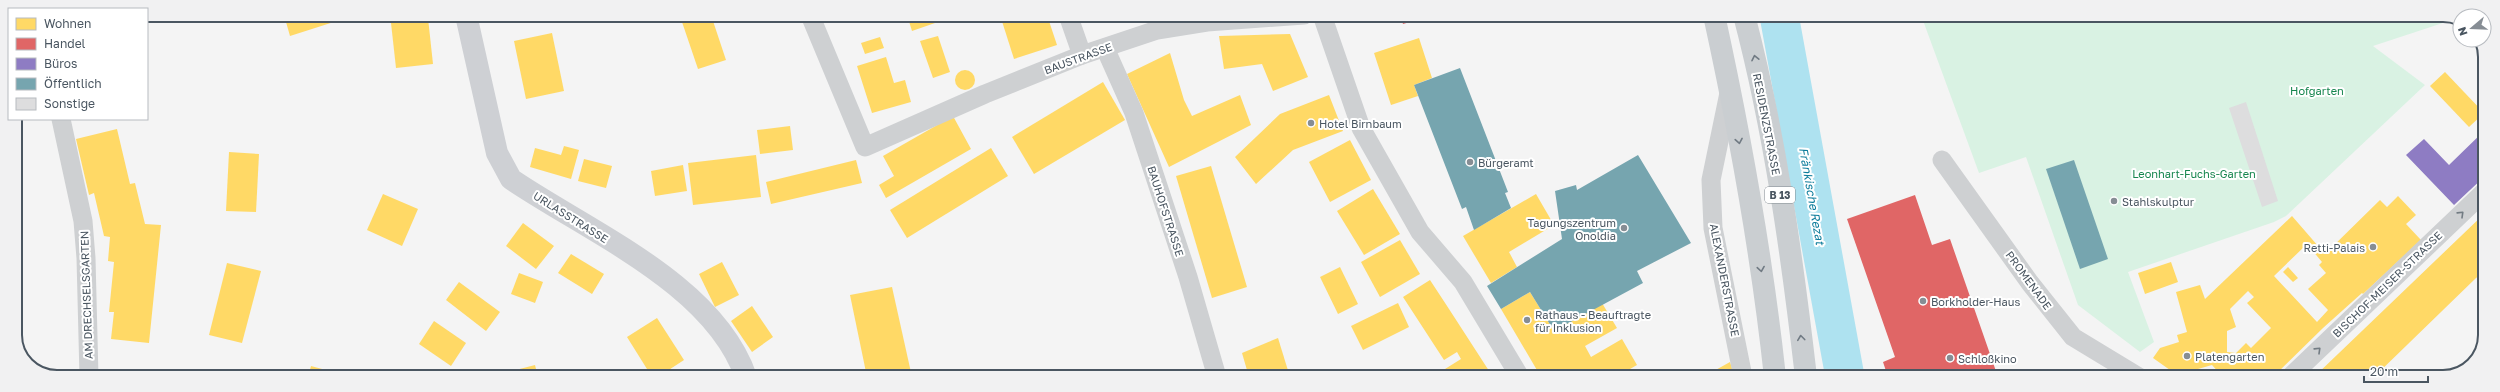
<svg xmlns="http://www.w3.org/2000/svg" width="2500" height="392" font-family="'Golos Text',sans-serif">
	<rect width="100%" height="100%" fill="#f4f4f4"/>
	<!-- green -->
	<path fill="#d9f2e3" d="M1921,15H2449L2455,19L2373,46L2425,85L2286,216L2274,222L2128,272L2154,342L2140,352L2078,305L2026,157L1979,173Z"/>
	<!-- homes -->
	<g fill="#ffd966" fill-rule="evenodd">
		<path d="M284,15H335L337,21L290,36Z"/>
		<path d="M704,15H711L726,60L698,69L682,22Z"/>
		<path d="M907,15H958L912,31Z"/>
		<path d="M1000,15H1047L1057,45L1014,59Z"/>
		<path d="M428,18L433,64L396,68L391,23Z"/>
		<path d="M552,33L564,91L526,99L514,41Z"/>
		<path d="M1290,34L1308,77L1273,91L1262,64L1224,69L1219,36Z"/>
		<path d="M938,36L950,72L933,78L920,41Z"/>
		<path d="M880,37L884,48L865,54L861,43Z"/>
		<path d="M1419,38L1432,78L1414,85L1418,96L1391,105L1374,53Z"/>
		<path d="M1170,53L1184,100L1192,116L1240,95L1251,125L1169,167L1127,74Z"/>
		<path d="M886,57L894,83L905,80L911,102L872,113L857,66Z"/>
		<circle cx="965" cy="80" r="10"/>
		<path d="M2445,72L2484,113L2469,127L2430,86Z"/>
		<path d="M1103,82L1125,120L1034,174L1012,137Z"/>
		<path d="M1329,95L1343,131L1293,150L1256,184L1235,157L1280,114Z"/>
		<path d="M953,116L971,149L886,198L879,185L894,176L883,156Z"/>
		<path d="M790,126L793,150L760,154L757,130Z"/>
		<path d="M117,129L130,184L135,183L145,224L161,225L149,343L111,339L114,312H109L114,262L108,261L110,237L104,236L94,193L89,195L76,139Z"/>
		<path d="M1350,140L1371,180L1330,202L1309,162Z"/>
		<path d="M564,146L579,150L571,179L530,167L535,148L561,155Z"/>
		<path d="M991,148L1008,176L907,238L890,210Z"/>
		<path d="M229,152L259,154L256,212L226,211Z"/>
		<path d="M756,155L761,197L693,205L688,163Z"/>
		<path d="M584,159L612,166L606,188L578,181Z"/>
		<path d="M856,160L862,183L771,204L766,182Z"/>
		<path d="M683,165L687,191L655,196L651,171Z"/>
		<path d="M1211,166L1247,287L1212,298L1176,176Z"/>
		<path d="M1373,189L1400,234L1364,255L1337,211Z"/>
		<path d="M383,194L418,209L402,246L367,230Z"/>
		<path d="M1536,194L1554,225L1509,252L1517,267L1491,283L1463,236Z"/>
		<path d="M2398,196L2416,215L2406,224L2421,240L2363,294L2362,293L2323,328L2273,377H2223L2212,365L2177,375L2153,358L2160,348L2179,342L2177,335L2187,332L2176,292L2200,285L2205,299L2292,216L2325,254L2380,200L2387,207ZM2307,244L2322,262L2319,265L2326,273L2308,289L2328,310L2317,322L2274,276ZM2248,291L2254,297L2247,303L2271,328L2251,348L2246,343L2236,353L2227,352V331L2236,327L2230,309Z"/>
		<path d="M2485,213V271L2476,278L2374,377H2314Z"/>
		<path d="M523,223L554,246L536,269L506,246Z"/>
		<path d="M1400,240L1420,274L1380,297L1361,262Z"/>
		<path d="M571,254L604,274L592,294L558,273Z"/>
		<path d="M722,262L739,295L715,307L699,274Z"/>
		<path d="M2171,262L2178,282L2145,294L2138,273Z"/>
		<path d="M227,263L261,271L242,343L209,335Z"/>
		<path d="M1340,267L1358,304L1338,314L1320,277Z"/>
		<path d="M2288,267L2298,278L2293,282L2283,272Z"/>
		<path d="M519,273L543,282L535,303L511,294Z"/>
		<path d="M1430,280L1449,309L1493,377H1442L1448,373L1445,369L1461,359L1457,352L1444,360L1403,297Z"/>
		<path d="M459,282L500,312L486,331L446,300Z"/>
		<path d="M892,287L912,377H867L850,295Z"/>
		<path d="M1530,292L1554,331L1602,303L1617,328L1585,346L1591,357L1622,339L1637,365L1630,369L1634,377H1541L1501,309Z"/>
		<path d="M1398,303L1409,327L1363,350L1351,326Z"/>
		<path d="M752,306L773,337L752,352L731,321Z"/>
		<path d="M657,318L684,360L658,377H652L627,337Z"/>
		<path d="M434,321L466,343L451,366L419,344Z"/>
		<path d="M1278,338L1290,377H1249L1242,353Z"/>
		<path d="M1730,362L1733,371L1720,377H1714L1712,372Z"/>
		<path d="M535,365L538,377H505L504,373Z"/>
		<path d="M311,366L348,376V377H308Z"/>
	</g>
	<!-- shops -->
	<g fill="#e06666">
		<path d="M1400,15H1430V16L1403,24Z"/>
		<path d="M1915,195L1932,245L1950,239L1998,377H1888L1883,362L1895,357L1847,219Z"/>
	</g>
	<!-- offices -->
	<path fill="#8e7cc3" d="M2485,130V176L2454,205L2406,155L2424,139L2449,165Z"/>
	<!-- public -->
	<g fill="#76a5af">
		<path d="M1460,68L1508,192L1505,193L1511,208L1474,230L1466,207L1462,209L1414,85Z"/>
		<path d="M1638,155L1691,243L1637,271L1643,283L1554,331L1530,292L1501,309L1487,286L1562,239L1555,191L1576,185L1577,190Z"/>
		<path d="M2074,160L2108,259L2080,269L2046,169Z"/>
	</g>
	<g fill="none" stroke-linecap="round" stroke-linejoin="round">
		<!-- river -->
		<path stroke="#aee2f0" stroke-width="39" d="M1779,15L1845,377"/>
	</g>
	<!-- building -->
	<path fill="#ddddde" d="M2246,102L2278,201L2262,207L2229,108Z"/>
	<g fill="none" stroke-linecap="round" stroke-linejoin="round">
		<!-- street -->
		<g stroke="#ced0d2" stroke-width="19">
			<path d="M810,15L865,147L985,94L1082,55L1157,30L1207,22L1304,15"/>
			<path d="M1068,15L1082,55"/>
			<path d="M1322,15L1361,128L1420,232L1463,282L1520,377"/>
			<path d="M1105,48L1134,113L1188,277L1217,377"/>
			<path d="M1729,93L1711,180L1713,228L1743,377"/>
			<path d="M61,119L83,221L86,258L89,377"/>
			<path d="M1942,160L2030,283L2073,337L2139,377"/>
			<path d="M2290,377L2485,191"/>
		</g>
		<!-- secondary -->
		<path stroke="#ced0d4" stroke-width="22" d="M466,15L497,153L511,179C589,232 714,284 746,377"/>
		<!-- primary -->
		<g stroke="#caced1" stroke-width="22">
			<path d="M1714,15C1740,134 1762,256 1775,377"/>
			<path d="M1744,15C1775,133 1792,256 1806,377"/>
		</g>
	</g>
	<!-- one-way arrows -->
	<defs><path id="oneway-chevron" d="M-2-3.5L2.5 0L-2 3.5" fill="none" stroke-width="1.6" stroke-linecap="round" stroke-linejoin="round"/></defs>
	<g stroke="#707a83">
		<use href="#oneway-chevron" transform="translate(1755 58) rotate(-102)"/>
		<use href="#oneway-chevron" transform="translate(1739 141) rotate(80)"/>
		<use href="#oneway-chevron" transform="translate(1761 269) rotate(81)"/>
		<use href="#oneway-chevron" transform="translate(1801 338) rotate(-97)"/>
	</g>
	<g stroke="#727b83">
		<use href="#oneway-chevron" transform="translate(2461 214) rotate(-44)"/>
		<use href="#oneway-chevron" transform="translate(2318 350) rotate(-44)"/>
	</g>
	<!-- markers -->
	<g fill="#868d94" stroke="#fff" stroke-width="1.5">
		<circle cx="1311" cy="123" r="4"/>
		<circle cx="1470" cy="162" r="4"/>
		<circle cx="2114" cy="201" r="4"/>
		<circle cx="1624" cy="228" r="4"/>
		<circle cx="2373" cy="247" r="4"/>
		<circle cx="1923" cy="301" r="4"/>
		<circle cx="1527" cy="320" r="4"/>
		<circle cx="2187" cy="356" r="4"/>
		<circle cx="1950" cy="358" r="4"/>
	</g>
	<g text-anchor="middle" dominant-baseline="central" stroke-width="4" stroke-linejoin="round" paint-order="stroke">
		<!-- shield labels -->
		<rect fill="#fff" stroke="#808990" stroke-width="1" x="1765" y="187" width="30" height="16" rx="3"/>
		<g font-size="10" font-weight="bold" fill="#4a5661">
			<text x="1780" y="195">B 13</text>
		</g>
		<!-- street labels -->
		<g font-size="11" fill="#4a5661" stroke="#fff">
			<text transform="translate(1078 58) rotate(-20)">BAUSTRASSE</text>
			<text transform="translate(1767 124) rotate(79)">RESIDENZSTRASSE</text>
			<text transform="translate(1166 211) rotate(72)">BAUHOFSTRASSE</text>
			<text transform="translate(571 217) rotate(32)">URLASSTRASSE</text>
			<text transform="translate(1725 280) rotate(79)">ALEXANDERSTRASSE</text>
			<text transform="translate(2029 280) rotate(54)">PROMENADE</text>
			<text transform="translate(2387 284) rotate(-44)">BISCHOF-MEISER-STRASSE</text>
			<text transform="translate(86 295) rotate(-92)">AM DRECHSELSGARTEN</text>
		</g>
		<!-- park labels -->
		<g font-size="11" fill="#17864f" stroke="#fff">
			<text x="2317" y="90">Hofgarten</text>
			<text x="2194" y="173">Leonhart-Fuchs-Garten</text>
		</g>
		<!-- poi labels -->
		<g font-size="11" fill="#4a5661" stroke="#fff" text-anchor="start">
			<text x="1319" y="123">Hotel Birnbaum</text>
			<text x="1478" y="162">Bürgeramt</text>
			<text x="2122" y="201">Stahlskulptur</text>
			<text x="1616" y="222" text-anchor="end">Tagungszentrum<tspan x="1616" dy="13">Onoldia</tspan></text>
			<text x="2365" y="247" text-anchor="end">Retti-Palais</text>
			<text x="1931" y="301">Borkholder-Haus</text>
			<text x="1535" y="314">Rathaus - Beauftragte<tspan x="1535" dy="13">für Inklusion</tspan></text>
			<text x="2195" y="356">Platengarten</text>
			<text x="1958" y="358">Schloßkino</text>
		</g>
		<!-- water labels -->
		<g font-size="12" font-style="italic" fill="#0c7c9b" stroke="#fff">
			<text transform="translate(1812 196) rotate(80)">Fränkische Rezat</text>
		</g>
	</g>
	<!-- crop -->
	<path d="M0 0H2500V392H0ZM57 22H2443A35 35 0 0 1 2478 57V335A35 35 0 0 1 2443 370H57A35 35 0 0 1 22 335V57A35 35 0 0 1 57 22Z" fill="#f1f1f2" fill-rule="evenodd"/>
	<path fill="none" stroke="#4a5661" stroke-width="2" d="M57 22H2443A35 35 0 0 1 2478 57V335A35 35 0 0 1 2443 370H57A35 35 0 0 1 22 335V57A35 35 0 0 1 57 22Z"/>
	<!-- legend -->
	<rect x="8" y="8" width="140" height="112" fill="#ffffff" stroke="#b7bbc0"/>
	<rect x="16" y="18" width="20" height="12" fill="#ffd966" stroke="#b7bbc0"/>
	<text x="44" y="28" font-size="12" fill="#4a5661">Wohnen</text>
	<rect x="16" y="38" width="20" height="12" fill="#e06666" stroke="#b7bbc0"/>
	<text x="44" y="48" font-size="12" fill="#4a5661">Handel</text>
	<rect x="16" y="58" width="20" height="12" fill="#8e7cc3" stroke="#b7bbc0"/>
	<text x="44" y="68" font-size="12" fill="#4a5661">Büros</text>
	<rect x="16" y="78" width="20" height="12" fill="#76a5af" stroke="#b7bbc0"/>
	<text x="44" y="88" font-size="12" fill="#4a5661">Öffentlich</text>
	<rect x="16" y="98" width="20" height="12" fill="#ddddde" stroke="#b7bbc0"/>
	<text x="44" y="108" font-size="12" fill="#4a5661">Sonstige</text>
	<!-- north arrow -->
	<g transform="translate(2472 28) rotate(251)"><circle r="19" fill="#ffffff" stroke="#b7bbc0"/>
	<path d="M0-3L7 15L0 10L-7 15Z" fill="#868d94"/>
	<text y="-6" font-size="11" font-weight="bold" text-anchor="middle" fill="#4a5661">N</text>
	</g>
	<!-- scale -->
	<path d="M2364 376v6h64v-6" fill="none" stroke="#4a5661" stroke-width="2"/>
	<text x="2370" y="376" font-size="12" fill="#4a5661" stroke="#ffffff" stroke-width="3" paint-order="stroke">20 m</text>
</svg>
